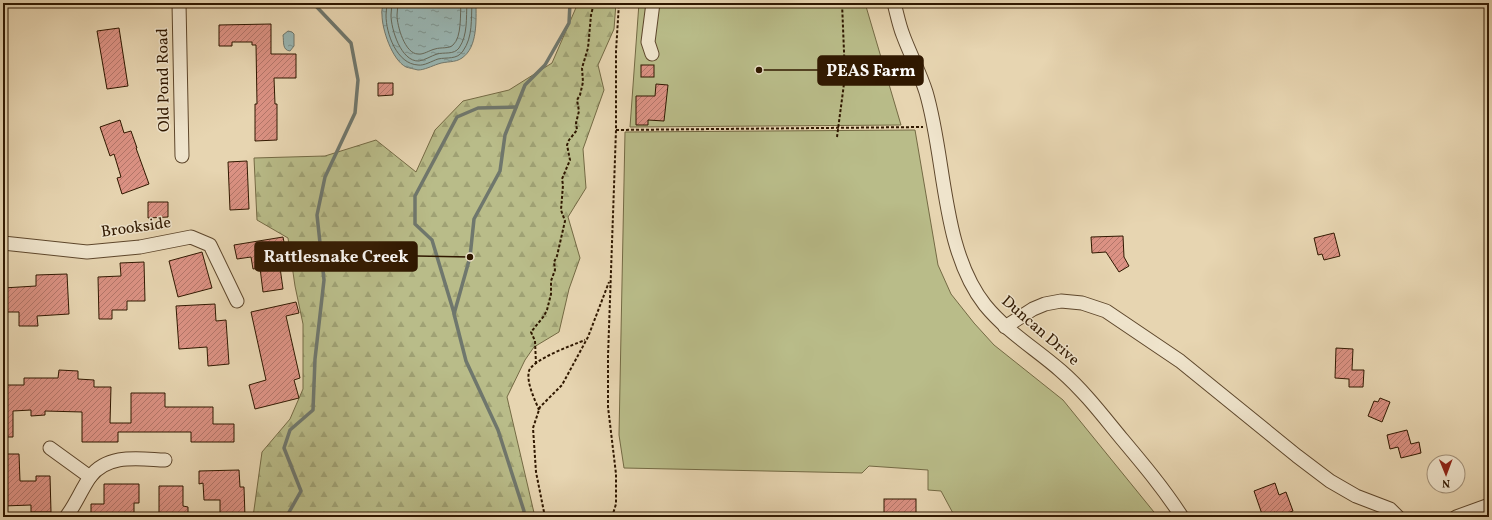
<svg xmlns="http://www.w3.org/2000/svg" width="1492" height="520" font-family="Vollkorn,serif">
	<defs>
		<pattern id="forest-firs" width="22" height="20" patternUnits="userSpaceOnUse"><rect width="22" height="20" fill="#b9bc89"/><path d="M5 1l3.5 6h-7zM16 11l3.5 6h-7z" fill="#9fa174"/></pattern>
		<pattern id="water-ripples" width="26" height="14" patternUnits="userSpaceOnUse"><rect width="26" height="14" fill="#99b7b5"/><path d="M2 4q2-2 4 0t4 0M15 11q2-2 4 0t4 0" fill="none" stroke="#7d9491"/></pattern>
		<pattern id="building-hatch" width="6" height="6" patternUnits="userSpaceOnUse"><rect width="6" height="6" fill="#dc9284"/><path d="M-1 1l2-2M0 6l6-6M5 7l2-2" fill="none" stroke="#b3766a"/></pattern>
	</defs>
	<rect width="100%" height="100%" fill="#e7d5b1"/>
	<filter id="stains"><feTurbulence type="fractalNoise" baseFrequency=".005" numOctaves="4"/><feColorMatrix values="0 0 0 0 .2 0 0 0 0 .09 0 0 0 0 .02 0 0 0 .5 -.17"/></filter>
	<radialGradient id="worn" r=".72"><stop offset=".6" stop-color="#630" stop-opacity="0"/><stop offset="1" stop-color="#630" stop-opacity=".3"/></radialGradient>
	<!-- green -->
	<g fill="#b9bc89" stroke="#746a44">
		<path d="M639,3H865L901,125L630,127Z"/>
		<path d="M915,130L938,265L951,294L974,323L994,345L1063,400L1158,517H955L941,491L928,490V470L869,466L862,473L624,468L619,435L625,132Z"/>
	</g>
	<!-- forest -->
	<path fill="url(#forest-firs)" stroke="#746a44" d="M578,3H616L614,29L598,65L604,90L583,149L586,188L568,217L580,258L569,289L559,332L534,347L525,360L507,397L535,517H253L262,452L290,419L303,389V324L295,286L288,238L257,220L254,158L325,156L376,140L416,172L435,130L463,101L509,90L552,63Z"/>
	<!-- water -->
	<g fill="url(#water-ripples)" stroke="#6f776d">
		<path d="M383,3H476C476,20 478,47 462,58C455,63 446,61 438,64C432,66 424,70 418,70C414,69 409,68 406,67C392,60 382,29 382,15C381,11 383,7 383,3Z"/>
		<path d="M288,31L292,32L294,34V46L290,51C282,50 284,42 283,35Z"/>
	</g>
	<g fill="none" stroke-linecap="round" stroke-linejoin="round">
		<!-- shore -->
		<g stroke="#64685a" stroke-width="1">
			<path d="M387,3C387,7 386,11 386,15C386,34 397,64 418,65C424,66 432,61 438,59C447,57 457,60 463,51C473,37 471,19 472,3"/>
			<path d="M392,3C392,7 391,11 391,15C391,29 401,62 419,61C425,60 431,56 437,54C444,52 454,55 459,48C468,35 466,18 467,3"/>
			<path d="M398,3C398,7 397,11 397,15C397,26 405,54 418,54C423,55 430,50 435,49C441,47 449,49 453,45C462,37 460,14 461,3"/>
		</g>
		<!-- stream -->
		<g stroke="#6f776d" stroke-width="3.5">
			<path d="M454,313L432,240L415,224V196L457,117L478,108L516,107"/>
			<path d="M288,517V514L301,491L284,448L290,430L313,410L315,359L324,280L317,215L325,177L355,113L358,80L351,43L313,3"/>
			<path d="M523,517L524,511L498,430L466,361L454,314L470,257L474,219L500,171L505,135L525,85L545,65L569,23L570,3"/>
		</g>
	</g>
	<!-- building -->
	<g fill="url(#building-hatch)" stroke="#301800">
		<path d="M271,24V54H296V78H274L275,104H277V140L255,141V104H257L256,45H252V42H232V46H219V25Z"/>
		<path d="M119,28L128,86L107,89L97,31Z"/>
		<rect x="641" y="65" width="13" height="12"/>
		<path d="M378,83H393V95L378,96Z"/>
		<path d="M656,84L668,85L664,121L648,120V125H636V96H655Z"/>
		<path d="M120,120L124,133L131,131L137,148H136L149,184L122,194L117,178L121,177L114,154L110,156L100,127Z"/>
		<path d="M247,161L249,209L230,210L228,162Z"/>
		<path d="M148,202H168V217L148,218Z"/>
		<path d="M1334,233L1340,256L1324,260L1322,254L1318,255L1314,238Z"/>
		<path d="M1123,236L1124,257L1129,266L1119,272L1106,252L1092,253L1091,237Z"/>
		<path d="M283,237L286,252L278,253L283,289L263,292L260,268L253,269L251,257L237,259L234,245Z"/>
		<path d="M202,252L212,288L178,297L169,261Z"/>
		<path d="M144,262L145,301H127V310H112V319H99L98,277L121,276L120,263Z"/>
		<path d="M67,274L69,314L37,316L38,326H19V312H3V288L36,286V275Z"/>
		<path d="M296,302L299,313L286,316L300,378L294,380L299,398L255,409L249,385L266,380L251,312Z"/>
		<path d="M215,304L216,321L226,320L229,364L208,366L207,347L179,349L176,306Z"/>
		<path d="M1336,348L1353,349L1352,370H1364L1363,387H1349V379L1335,378Z"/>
		<path d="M59,370L78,371V379L94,380V387H111L110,423H131V393H165V407H213V424H234V442H191V432H118V442H82V412L45,411V415L31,416V410L13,411V437H3V385H24V378H58Z"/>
		<path d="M1380,398L1390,402L1382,422L1368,416L1374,401L1378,402Z"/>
		<path d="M1407,430L1411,444L1419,442L1421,453L1401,458L1398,447L1390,449L1387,435Z"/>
		<path d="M3,454H19L20,481H36V476H50L51,512H31V505L3,506Z"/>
		<path d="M239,470L240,487H244L245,517L220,516V500H204L203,483L199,484V471Z"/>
		<path d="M1275,483L1279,495L1286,492L1293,511L1276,517L1275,512L1263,517L1254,491Z"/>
		<path d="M104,484H139V503H134V517H91V504H104Z"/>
		<path d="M159,486H183V506L188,507V517H159Z"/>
		<rect x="884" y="499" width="32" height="18"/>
	</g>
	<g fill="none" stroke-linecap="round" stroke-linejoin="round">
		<!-- minor casing -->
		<g stroke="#5e472c" stroke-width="15">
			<g id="minor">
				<path d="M179,3L182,156"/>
				<path d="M894,3C897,14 899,25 903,35C910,54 920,73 926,92C946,159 941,249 985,305C1007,332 1036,349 1061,371C1084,391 1103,416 1122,439C1143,464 1164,489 1182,517"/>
				<path d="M652,54L648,42L653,3"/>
				<path d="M3,243L87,252L140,247L191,237L210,245L237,301"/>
				<path d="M1005,327L1033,309L1045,304L1061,301L1082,303L1106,311L1180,361L1297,456L1330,481L1356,496L1390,509L1398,517"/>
				<path d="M50,448L90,477"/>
				<path d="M66,517C76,504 81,490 90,477C108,453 139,459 165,460"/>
				<path d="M1456,517L1489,505"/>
			</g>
		</g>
		<!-- path -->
		<g stroke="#301800" stroke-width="2" stroke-dasharray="3 2" stroke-linecap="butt">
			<path d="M616,130L923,127"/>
			<path d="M837,137L845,76L842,3"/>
			<path d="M536,364L535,341L531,332L544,316L547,310L551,294V281L555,270L554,262L557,256L565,221L561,210L563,185L562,179L570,160L567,145L569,140L577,130L576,123L579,111L577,100L580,95L583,82L582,68L588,48L591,15L594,3"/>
			<path d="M539,410C535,400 526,382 529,371C533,359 573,345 585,340"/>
			<path d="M545,517L536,472L533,428L540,407L562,385L588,337L609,282"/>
			<path d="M612,517L616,504V474L608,407V356L616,130V51L619,3"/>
		</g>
		<!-- minor -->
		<use href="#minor" stroke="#efe4cc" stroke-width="13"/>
	</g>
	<g text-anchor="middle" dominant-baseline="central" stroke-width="3" stroke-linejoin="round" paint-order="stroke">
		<!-- street labels -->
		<g font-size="16" fill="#301800" stroke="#efe4cc">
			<text transform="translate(164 80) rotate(-91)">Old Pond Road</text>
			<text transform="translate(136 228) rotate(-8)">Brookside</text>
			<text transform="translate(1040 331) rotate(41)">Duncan Drive</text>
		</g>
	</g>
	<!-- callouts -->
	<path fill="none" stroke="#301800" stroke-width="1.5" d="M759 70L818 70M470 257L417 256"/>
	<g fill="#301800" stroke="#efe4cc" stroke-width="1.5">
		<circle cx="759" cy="70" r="4"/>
		<circle cx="470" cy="257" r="4"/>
	</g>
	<g fill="#301800" stroke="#301800" stroke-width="1.5">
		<rect x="818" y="56" width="105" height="29" rx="4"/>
		<rect x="255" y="242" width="162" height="29" rx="4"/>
	</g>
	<g font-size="17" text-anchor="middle" font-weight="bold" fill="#fff">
		<text x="871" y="76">PEAS Farm</text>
		<text x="336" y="262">Rattlesnake Creek</text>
	</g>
	<!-- margin -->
	<rect width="1492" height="520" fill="none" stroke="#e7d5b1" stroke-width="16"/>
	<rect x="4" y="4" width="1484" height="512" fill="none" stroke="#301800" stroke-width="2"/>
	<rect x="8" y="8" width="1476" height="504" fill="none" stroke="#301800"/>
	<!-- north arrow -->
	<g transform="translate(1446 474) rotate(179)"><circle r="19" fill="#efe4cc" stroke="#a3927a"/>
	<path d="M0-3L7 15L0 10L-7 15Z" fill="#8f2418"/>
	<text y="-6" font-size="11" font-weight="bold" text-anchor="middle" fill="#301800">N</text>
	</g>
	<rect width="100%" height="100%" filter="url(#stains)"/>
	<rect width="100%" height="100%" fill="url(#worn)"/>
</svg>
